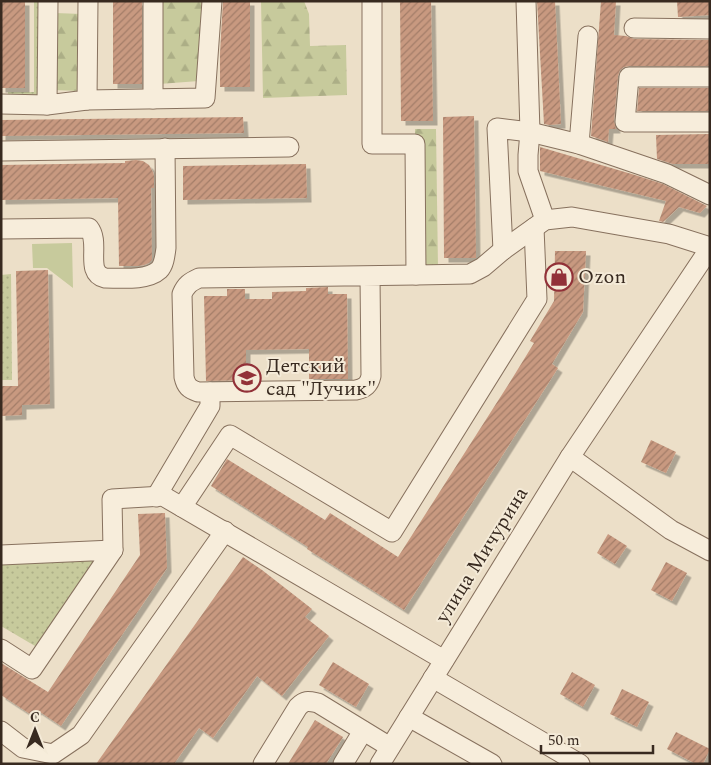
<svg xmlns="http://www.w3.org/2000/svg" width="711" height="765" font-family="Spectral,serif">
	<defs>
		<pattern id="grass-dots" width="8" height="8" patternUnits="userSpaceOnUse" patternTransform="scale(1.25)"><rect width="8" height="8" fill="#c7ca9c"/><path d="M2 2h.1M6 6h.1" fill="none" stroke="#acae86" stroke-width="1.8" stroke-linecap="round"/></pattern>
		<pattern id="forest-firs" width="22" height="20" patternUnits="userSpaceOnUse" patternTransform="scale(1.25)"><rect width="22" height="20" fill="#c7ca9c"/><path d="M5 1l3.5 6h-7zM16 11l3.5 6h-7z" fill="#acae86"/></pattern>
		<pattern id="building-hatch" width="6" height="6" patternUnits="userSpaceOnUse" patternTransform="scale(1.25)"><rect width="6" height="6" fill="#c89980"/><path d="M-1 1l2-2M0 6l6-6M5 7l2-2" fill="none" stroke="#a37d68"/></pattern>
		<filter id="shadow"><feDropShadow dx="4.5" dy="4.5" stdDeviation="0" flood-color="#0004"/></filter>
	</defs>
	<rect width="100%" height="100%" fill="#ecdfc8"/>
	<!-- grass -->
	<g fill="url(#grass-dots)">
		<path d="M34,1H48L47,105L8,104V92H34Z"/>
		<path d="M11,274L12,380H1V275Z"/>
		<path d="M1,561H98L35,646L1,626Z"/>
	</g>
	<!-- forest -->
	<g fill="url(#forest-firs)">
		<path d="M158,1H206L199,81L159,84Z"/>
		<path d="M261,1H304L309,14L310,46L346,45L347,95L263,98Z"/>
		<path d="M55,13L82,14L79,91L53,90Z"/>
		<path d="M415,129H436L438,268H416Z"/>
	</g>
	<!-- park -->
	<path fill="#c7ca9c" d="M72,243L73,288L47,268H33L32,244Z"/>
	<!-- building -->
	<g fill="url(#building-hatch)" filter="url(#shadow)">
		<rect x="1" y="1" width="24" height="87"/>
		<rect x="113" y="1" width="29" height="83"/>
		<path d="M223,1H250V87H220V53Z"/>
		<path d="M400,1H431L433,121H401Z"/>
		<path d="M537,1H555L561,124L549,125L544,124Z"/>
		<path d="M601,1H616L614,35L626,36L634,39L710,40V66H629L624,67L620,70L618,76L614,121L616,129H609L608,142L591,136Z"/>
		<path d="M677,1H710V15L678,17Z"/>
		<path d="M639,88H710V111H637Z"/>
		<path d="M474,116L476,258H444L443,117Z"/>
		<path d="M243,117L244,133L1,136V120Z"/>
		<path d="M710,134V164H673L657,159L656,135Z"/>
		<path d="M540,147L635,175L663,184L707,206L700,213L679,207L663,222L659,221L666,201L540,171Z"/>
		<path d="M136,160L143,161L149,165L153,172L154,176V188H151L152,260L149,263L144,265L138,266H119L118,198L1,200V165L125,163V161Z"/>
		<path d="M306,164L307,198L183,200V166Z"/>
		<path d="M555,251H586L583,312L552,364L558,368L404,610L307,549L308,547L211,486L227,459L325,520L330,513L398,557L510,382L534,343L530,341L554,301Z"/>
		<path d="M48,270L50,404L22,405V415L1,416V386H18L16,271Z"/>
		<path d="M328,287V294H347L348,379H309V349L246,350V380L206,381L204,296H227V289H245V299H272V292L306,291V288Z"/>
		<path d="M651,440L676,452L666,473L641,462Z"/>
		<path d="M165,513L167,568L61,726L37,710L33,716L1,695V663L48,692L140,555L138,514Z"/>
		<path d="M608,534L627,546L615,564L597,553Z"/>
		<path d="M243,557L262,570L312,609L305,617L329,636L282,696L257,676L213,738L199,728L174,764H96Z"/>
		<path d="M666,562L687,573L672,601L651,590Z"/>
		<path d="M333,662L369,684L356,707L319,685Z"/>
		<path d="M572,672L595,685L583,707L560,694Z"/>
		<path d="M622,689L649,702L637,727L610,714Z"/>
		<path d="M315,720L343,737L326,764H288Z"/>
		<path d="M676,732L710,749L703,764H696L667,749Z"/>
	</g>
	<g fill="none" stroke-linecap="round" stroke-linejoin="round">
		<!-- minor casing -->
		<g stroke="#87715e" stroke-width="21">
			<g id="minor">
				<path d="M48,1L47,105L87,100L88,1"/>
				<path d="M153,1V99"/>
				<path d="M372,1V144H415L416,275L470,274L483,267L503,250L545,220L572,217L669,234L710,247"/>
				<path d="M526,1L530,132L528,155V171L545,220"/>
				<path d="M634,28L710,29"/>
				<path d="M710,77H629L625,122H710"/>
				<path d="M87,100L205,98L212,1"/>
				<path d="M1,104L47,105"/>
				<path d="M579,144L588,36"/>
				<path d="M1,151L289,147"/>
				<path d="M1,229L89,228C101,243 84,273 105,278C120,278 147,281 159,270C164,265 165,256 166,248L165,148"/>
				<path d="M503,250L497,128L530,132L579,144L667,174L710,195"/>
				<path d="M370,276L371,376C369,385 365,388 356,390L198,392C189,389 186,386 184,377L182,294C186,285 190,282 199,278L416,275"/>
				<path d="M570,457L671,530L710,551"/>
				<path d="M156,497L210,406V392"/>
				<path d="M182,507L230,435L392,532L537,299L534,228"/>
				<path d="M113,550L112,499L163,496L444,660"/>
				<path d="M1,555L113,550L32,669L1,649"/>
				<path d="M433,678L580,764"/>
				<path d="M409,717L492,764"/>
				<path d="M1,731L23,748L53,754L81,735L225,531"/>
				<path d="M263,764L298,707C305,700 308,701 318,703L390,747"/>
				<path d="M343,764L363,731"/>
				<path d="M380,764L570,457L710,248"/>
			</g>
		</g>
		<!-- minor -->
		<use href="#minor" stroke="#f7eddb" stroke-width="19"/>
	</g>
	<!-- icons -->
	<defs>
		<g id="shop-ring" transform="scale(1.4375)"><circle r="9.5" fill="#f4ead7" stroke="#923138" stroke-width="1.5"/><path d="M-5-2.5h2.3a2.7 3.5 0 0 1 5.4 0H5L5.5 6h-11ZM-1.5-2.5h3a1.5 2.3 0 0 0-3 0Z" fill="#923138"/></g>
		<g id="school-ring" transform="scale(1.4375)"><circle r="9.5" fill="#f4ead7" stroke="#923138" stroke-width="1.5"/><path d="M0-5L7-2L0 1L-7-2ZM-4 1L0 2.5L4 1V4Q0 6-4 4Z" fill="#923138"/></g>
	</defs>
	<g fill-rule="evenodd">
		<use href="#shop-ring" x="559" y="277"/>
		<use href="#school-ring" x="247" y="378"/>
	</g>
	<g text-anchor="middle" dominant-baseline="central" stroke-width="4" stroke-linejoin="round" paint-order="stroke">
		<!-- poi labels -->
		<g font-size="20" fill="#382a20" stroke="#f4ead7" text-anchor="start">
			<text x="578" y="277">Ozon</text>
			<text x="266" y="366">Детский<tspan x="266" dy="23">сад "Лучик"</tspan></text>
		</g>
		<!-- street labels -->
		<g font-size="20" fill="#382a20" stroke="#f4ead7">
			<text transform="translate(482 555) rotate(-58)">улица Мичурина</text>
		</g>
	</g>
	<!-- border -->
	<rect width="711" height="765" fill="none" stroke="#382a20" stroke-width="5"/>
	<!-- north arrow -->
	<g transform="translate(35 730)" stroke="#f4ead7" stroke-width="4" paint-order="stroke">
	<path d="M0-4L9 19L0 12L-9 19Z" fill="#382a20"/>
	<text y="-8" font-size="14" font-weight="bold" text-anchor="middle" fill="#382a20">С</text>
	</g>
	<!-- scale -->
	<path d="M541 745v8h112v-8" fill="none" stroke="#382a20" stroke-width="2.5"/>
	<text x="548" y="745" font-size="15" fill="#382a20" stroke="#f4ead7" stroke-width="4" paint-order="stroke">50 m</text>
</svg>
